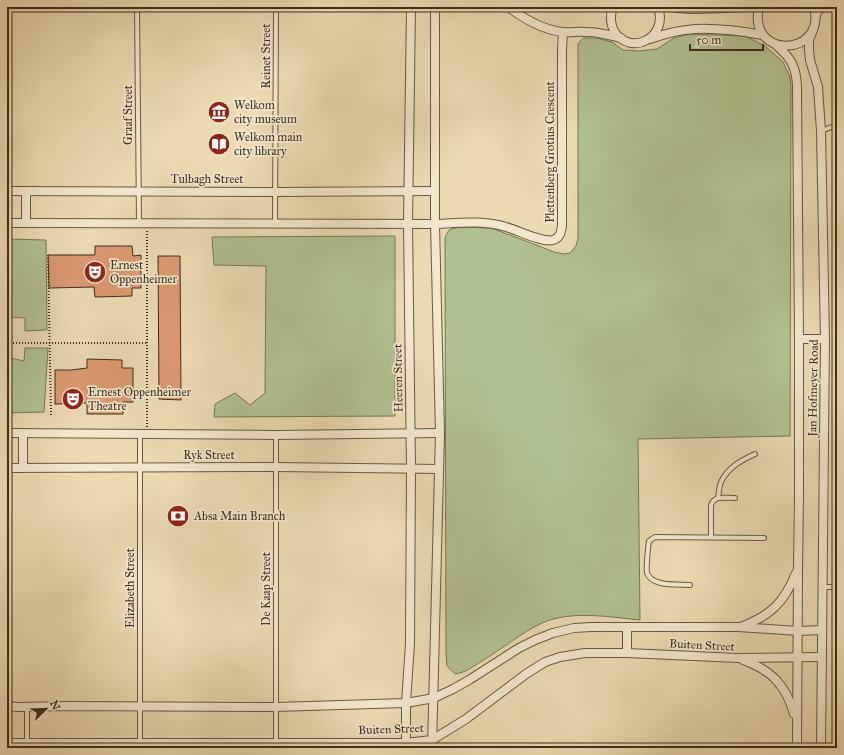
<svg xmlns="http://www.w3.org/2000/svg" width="844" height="755" font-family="'IM FELL Great Primer',serif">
	<rect width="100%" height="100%" fill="#ebd9b2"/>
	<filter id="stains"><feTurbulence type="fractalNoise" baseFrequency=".005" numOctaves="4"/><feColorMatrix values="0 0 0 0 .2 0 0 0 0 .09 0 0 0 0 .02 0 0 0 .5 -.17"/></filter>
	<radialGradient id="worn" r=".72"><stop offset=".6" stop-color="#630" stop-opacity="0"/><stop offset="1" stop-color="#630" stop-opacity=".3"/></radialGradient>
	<!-- green -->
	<g fill="#b1c090" stroke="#787655">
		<path d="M690,34L745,36L765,46L783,62L790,77L791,88L790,436L638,439L640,620C609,617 571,610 542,623C521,633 502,649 482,661C474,666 465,673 455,674L447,666L446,652L445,237L449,230L458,227L491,228L526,241L554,252L564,254L570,253L576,246L578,238V44L583,38H597L612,42L623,50L639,51L657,49L674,38Z"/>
		<path d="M395,236V416L214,417L215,404L235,393L250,405L265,393L266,266L214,265L212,237Z"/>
		<path d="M7,239L46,240L47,330L25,331V318L8,317V336L7,337Z"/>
		<path d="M25,348H48L44,412L7,413V350H11V358L24,361Z"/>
	</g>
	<!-- building -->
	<g fill="#db9970" stroke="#3f2d1a">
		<path d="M95,246H132L133,256L141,255V288H132V296L95,297L94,287L49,288L48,255H95Z"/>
		<path d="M158,256H180L181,400L159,399Z"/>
		<path d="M87,359L122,360V368H133V402H123V414H87V403L55,404V370H71L87,368Z"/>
	</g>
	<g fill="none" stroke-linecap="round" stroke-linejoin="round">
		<!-- lane casing -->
		<g stroke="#6a5840" stroke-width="6">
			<g id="lane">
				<path d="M137,7L139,223"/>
				<path d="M817,18L819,13L824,7"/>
				<path d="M821,131L837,125"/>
				<path d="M275,224L276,7"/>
				<path d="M140,434V743"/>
				<path d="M718,498C719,493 719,487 721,482C728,467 742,460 755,454"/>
				<path d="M711,537V505C715,495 725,498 735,498"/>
				<path d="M690,585C677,584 652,587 647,573C646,568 648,547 649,541L655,537L764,538"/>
				<path d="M823,587H837"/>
				<path d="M276,743V435"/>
				<path d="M27,748V707"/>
			</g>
		</g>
		<!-- street casing -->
		<g stroke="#6a5840" stroke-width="10">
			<g id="street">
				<path d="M508,7C525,19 541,29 562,32C570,33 578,31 587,32C599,32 609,35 621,38"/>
				<path d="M572,7H588"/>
				<path d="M613,7C610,15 610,23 614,31C630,57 669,38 658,7"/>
				<path d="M672,7C695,11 719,8 743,7"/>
				<path d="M759,7C747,60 827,57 814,7"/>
				<path d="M813,30L809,40V50L810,60L818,87L821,131L825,339L821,748"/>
				<path d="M650,39C664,34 679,30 695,29C718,28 741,31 763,35"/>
				<path d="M775,44C790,57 796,65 797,86L799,339V496L798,569L797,748"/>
				<path d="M7,191L275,192L435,191"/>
				<path d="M26,191V223"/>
				<path d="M7,223L435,224C458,223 483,220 506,227C517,230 543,243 553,240C560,238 561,232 562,226V50L563,32"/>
				<path d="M799,339H825"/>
				<path d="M7,433L276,435L440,433"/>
				<path d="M7,468L276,467L439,469"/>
				<path d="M23,468V433"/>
				<path d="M627,627V653"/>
				<path d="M741,627C771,615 784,603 796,573"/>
				<path d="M743,660C771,670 786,685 794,714"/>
				<path d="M7,706L18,707L68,706L276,707L406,703L434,698L453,689L469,680L519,648L535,640L553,633L574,628L591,627H738L798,631L822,630"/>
				<path d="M7,743H405L432,740L466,719L526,674L545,662L560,657L585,653H627L738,658L822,657"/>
				<path d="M406,747V703L410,644L411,469L408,224L411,7"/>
				<path d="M432,748L440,433L435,224V7"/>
			</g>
		</g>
		<!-- path -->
		<g stroke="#3f2d1a" stroke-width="2" stroke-dasharray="1 2" stroke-linecap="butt">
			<path d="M147,231V427"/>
			<path d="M48,255L51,415"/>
			<path d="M7,343H147"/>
		</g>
		<!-- lane -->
		<use href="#lane" stroke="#f2e6cd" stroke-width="4"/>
		<!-- street -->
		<use href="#street" stroke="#f2e6cd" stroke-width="8"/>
	</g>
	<!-- icons -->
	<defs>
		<g id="museum-disc" transform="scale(1.15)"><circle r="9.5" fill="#8f2418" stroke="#f2e6cd"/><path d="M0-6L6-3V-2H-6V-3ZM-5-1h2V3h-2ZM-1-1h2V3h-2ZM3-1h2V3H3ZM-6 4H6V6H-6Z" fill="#fff"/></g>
		<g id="library-disc" transform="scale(1.15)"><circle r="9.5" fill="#8f2418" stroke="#f2e6cd"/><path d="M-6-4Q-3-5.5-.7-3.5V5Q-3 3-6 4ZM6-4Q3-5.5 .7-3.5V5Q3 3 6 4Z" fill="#fff"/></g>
		<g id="theatre-disc" transform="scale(1.15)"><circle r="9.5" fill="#8f2418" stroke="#f2e6cd"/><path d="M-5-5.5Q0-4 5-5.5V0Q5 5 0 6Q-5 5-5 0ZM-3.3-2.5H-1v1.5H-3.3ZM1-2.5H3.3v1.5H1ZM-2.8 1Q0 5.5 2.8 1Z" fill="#fff"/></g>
		<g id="bank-disc" transform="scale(1.15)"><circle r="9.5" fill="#8f2418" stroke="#f2e6cd"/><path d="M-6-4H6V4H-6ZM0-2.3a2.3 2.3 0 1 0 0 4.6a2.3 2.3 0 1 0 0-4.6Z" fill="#fff"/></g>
	</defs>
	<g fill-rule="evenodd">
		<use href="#museum-disc" x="219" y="112"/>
		<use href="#library-disc" x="219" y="144"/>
		<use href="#theatre-disc" x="95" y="272"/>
		<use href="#theatre-disc" x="73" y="399"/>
		<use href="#bank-disc" x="178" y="516"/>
	</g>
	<g text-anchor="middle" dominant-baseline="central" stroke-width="3.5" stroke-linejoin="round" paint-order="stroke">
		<!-- street labels -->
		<g font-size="12" fill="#3f2d1a" stroke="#f2e6cd">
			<text transform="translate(266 56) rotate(-90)">Reinet Street</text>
			<text transform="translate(128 115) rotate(-90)">Graaf Street</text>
			<text transform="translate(550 152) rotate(-90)">Plettenberg Grotius Crescent</text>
			<text x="207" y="179">Tulbagh Street</text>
			<text transform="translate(398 378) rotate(-91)">Heeren Street</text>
			<text transform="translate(813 388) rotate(-89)">Jan Hofmeyer Road</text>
			<text x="209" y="455">Ryk Street</text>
			<text transform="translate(130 588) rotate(-90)">Elizabeth Street</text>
			<text transform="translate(266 589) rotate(-90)">De Kaap Street</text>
			<text transform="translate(702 645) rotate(3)">Buiten Street</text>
			<text transform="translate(391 729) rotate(-2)">Buiten Street</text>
		</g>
		<!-- poi labels -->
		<g font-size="12" fill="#3f2d1a" stroke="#f2e6cd" text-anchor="start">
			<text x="234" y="105">Welkom<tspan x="234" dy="14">city museum</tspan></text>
			<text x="234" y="137">Welkom main<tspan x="234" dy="14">city library</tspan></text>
			<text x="110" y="265">Ernest<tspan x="110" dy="14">Oppenheimer</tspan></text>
			<text x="88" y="392">Ernest Oppenheimer<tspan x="88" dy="14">Theatre</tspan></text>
			<text x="194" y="516">Absa Main Branch</text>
		</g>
	</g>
	<!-- margin -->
	<rect width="844" height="755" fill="none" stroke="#ebd9b2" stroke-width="24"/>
	<rect x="8" y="8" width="828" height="739" fill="none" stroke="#3f2d1a" stroke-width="2"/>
	<rect x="12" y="12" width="820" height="731" fill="none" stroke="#3f2d1a"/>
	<!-- north arrow -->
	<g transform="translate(46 709) rotate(67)" stroke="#f2e6cd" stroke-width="3" paint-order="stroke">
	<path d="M0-3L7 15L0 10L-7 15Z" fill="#3f2d1a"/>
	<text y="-6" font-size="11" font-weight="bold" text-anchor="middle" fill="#3f2d1a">N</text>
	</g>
	<!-- scale -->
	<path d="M690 44v6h73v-6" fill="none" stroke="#3f2d1a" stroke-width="2"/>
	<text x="696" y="44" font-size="12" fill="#3f2d1a" stroke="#f2e6cd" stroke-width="3" paint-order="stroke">50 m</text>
	<rect width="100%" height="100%" filter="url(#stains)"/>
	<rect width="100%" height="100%" fill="url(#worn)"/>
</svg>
